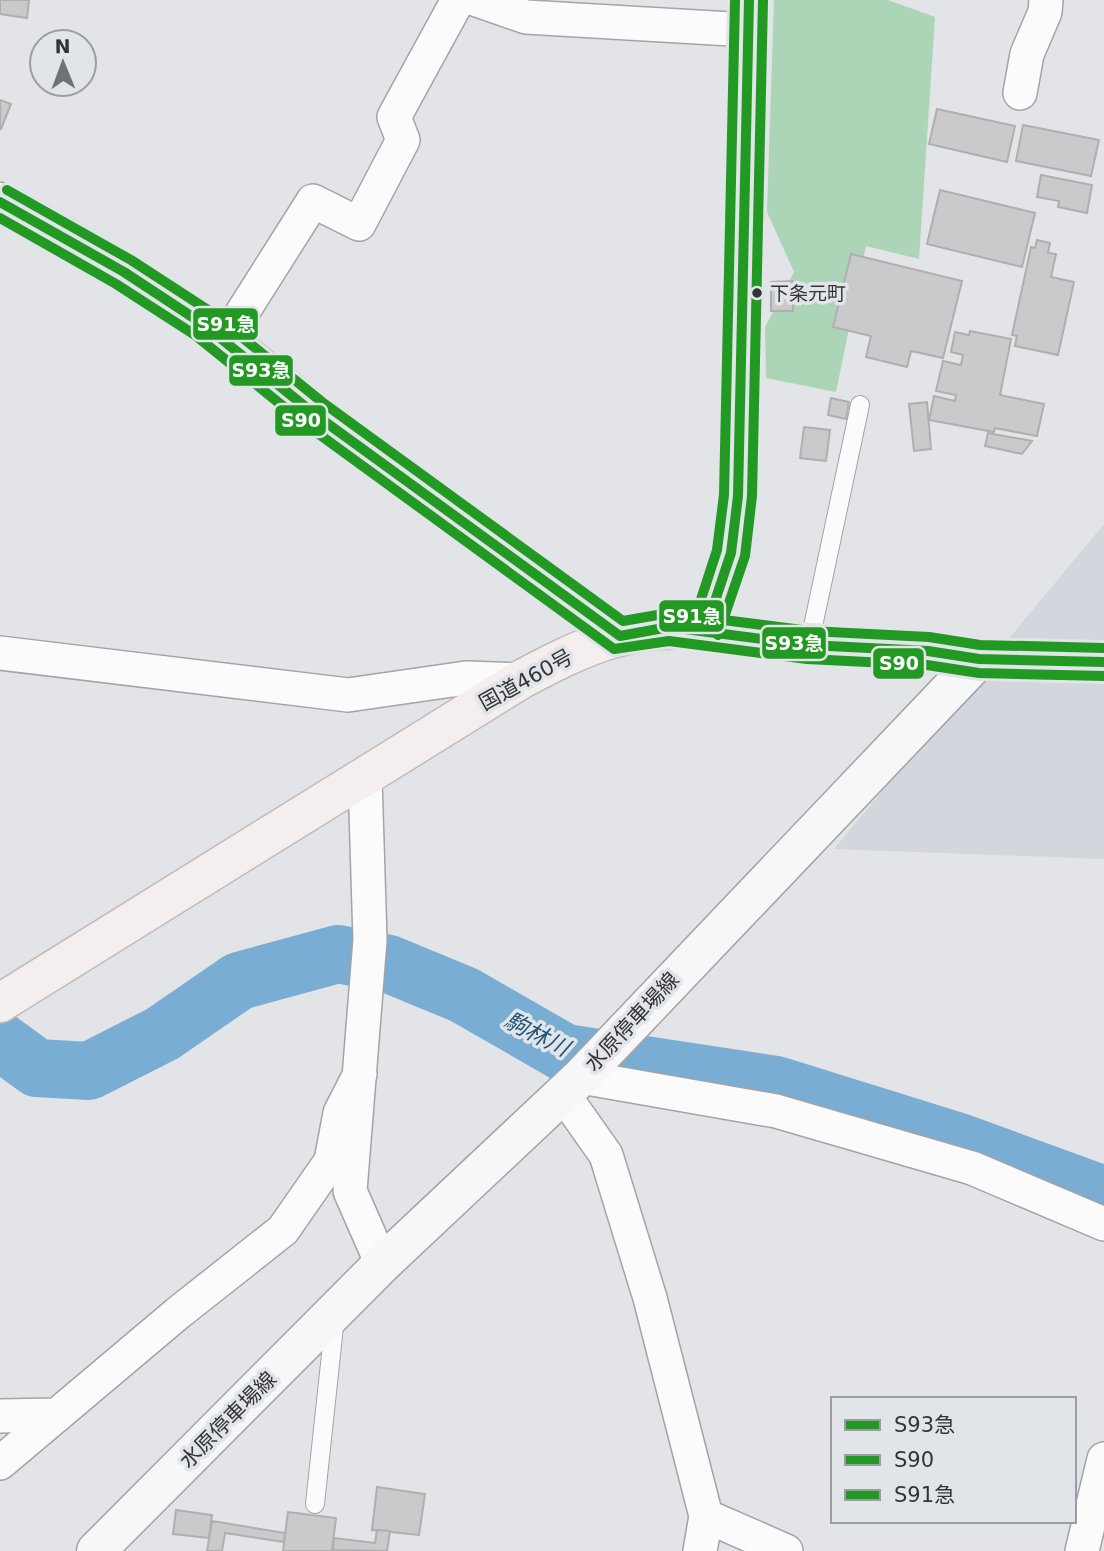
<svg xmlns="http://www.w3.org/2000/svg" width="1104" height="1551" font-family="'DejaVu Sans','Noto Sans JP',sans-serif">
	<rect width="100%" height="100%" fill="#e2e4e7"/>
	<!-- built -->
	<path fill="#d2d6dd" d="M1104,524V859L834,849Z"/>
	<!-- green -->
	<path fill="#acd5b8" d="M774,0H888L935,17L919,259L866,246L836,392L766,378L765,327L794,272L767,212Z"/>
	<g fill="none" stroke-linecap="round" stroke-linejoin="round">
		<!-- river -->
		<path stroke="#7aadd4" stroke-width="58" d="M0,1041L37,1068L89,1071L162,1034L239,981L338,954L389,964L464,995L565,1053L776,1085L962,1143L1104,1195"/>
	</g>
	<!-- building -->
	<g fill="#cacacc" stroke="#afafb2" stroke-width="2">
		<path d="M0,0H29L27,18L0,14Z"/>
		<path d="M0,100L11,104L1,129H0Z"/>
		<path d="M937,109L1015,126L1007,162L929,144Z"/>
		<path d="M1023,125L1099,140L1091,176L1016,161Z"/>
		<path d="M1041,175L1092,185L1087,213L1058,207L1059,201L1037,197Z"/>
		<path d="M940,190L1035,213L1022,267L927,244Z"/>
		<path d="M1037,240L1050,243L1048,253L1056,254L1051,277L1074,282L1058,355L1015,346L1017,336L1012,335L1031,247L1035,248Z"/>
		<path d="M851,254L962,281L943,358L911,351L907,367L866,357L871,336L833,327Z"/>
		<path d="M793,281V311H771V282Z"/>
		<path d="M970,331L1011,339L1000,395L1044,404L1037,436L995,428L994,432L929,420L934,396L955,401L956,395L936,391L943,361L961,365L963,355L951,352L955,332L969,335Z"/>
		<path d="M831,398L849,402L846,419L828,415Z"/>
		<path d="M927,402L931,449L914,451L909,404Z"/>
		<path d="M804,427L830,430L826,461L800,458Z"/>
		<path d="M988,433L1032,441L1022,454L985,446Z"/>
		<path d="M377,1487L425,1494L419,1535L372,1530Z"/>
		<path d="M176,1510L212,1515L209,1538L173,1534Z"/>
		<path d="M288,1512L336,1518L332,1551H283Z"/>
		<path d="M212,1521L285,1533L284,1542L225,1533L222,1551H207Z"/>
		<path d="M377,1530L390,1531L387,1551L333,1550L334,1538L375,1543Z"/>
	</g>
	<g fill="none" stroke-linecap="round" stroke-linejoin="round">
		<!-- service casing -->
		<g stroke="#a2a4a6" stroke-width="20">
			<g id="service">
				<path d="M809,645L860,405"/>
				<path d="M315,1504L335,1317"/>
			</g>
		</g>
		<!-- minor casing -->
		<g stroke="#a2a4a6" stroke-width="36">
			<g id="minor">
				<path d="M477,0L526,17L748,30"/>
				<path d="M1020,93L1027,54L1045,12L1046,0"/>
				<path d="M225,340L313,201L359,224L403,140L394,117L458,0"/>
				<path d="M0,653L348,695L466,678L520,680"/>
				<path d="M365,778L370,940L350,1191L382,1264"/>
				<path d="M581,1077L776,1111L972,1168L1104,1224"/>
				<path d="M563,1094L606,1155L650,1298L706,1516L700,1551"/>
				<path d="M0,1416L57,1415L178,1313L283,1230L331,1161L340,1113L360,1074"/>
				<path d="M0,1463L57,1415"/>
				<path d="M706,1516L786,1551"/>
				<path d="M1082,1551L1104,1459"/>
			</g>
		</g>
		<!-- tertiary casing -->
		<g stroke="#a2a4a6" stroke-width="41">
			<g id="tertiary">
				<path d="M0,202C111,260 221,327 313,413L620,636"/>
				<path d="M705,631L809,645L928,651L979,659"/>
			</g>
		</g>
		<!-- secondary casing -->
		<g stroke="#a2a4a6" stroke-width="41">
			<path id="secondary" d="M96,1551L382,1264L581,1077L979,659L1104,662"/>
		</g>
		<!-- trunk casing -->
		<g stroke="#c2bbbc" stroke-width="41">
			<path id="trunk" d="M0,1003L520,680C584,646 631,623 705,631L731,553L738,496L749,0"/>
		</g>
		<!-- service -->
		<use href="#service" stroke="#fbfbfb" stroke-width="18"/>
		<!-- minor -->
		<use href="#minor" stroke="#fbfbfb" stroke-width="33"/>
		<!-- tertiary -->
		<use href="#tertiary" stroke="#fbfbfb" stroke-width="38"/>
		<!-- secondary -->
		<use href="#secondary" stroke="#f8f7f7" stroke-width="38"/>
		<!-- trunk -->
		<use href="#trunk" stroke="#f4eeee" stroke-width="38"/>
		<!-- bus-1 casing -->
		<g stroke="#e1e4e8" stroke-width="16">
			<g id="bus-1">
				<path d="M0,202L124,272L203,324L313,413L620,636L669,627L809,645L928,651L979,659L1104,662"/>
				<path d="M705,631L731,553L738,496L749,0"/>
			</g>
		</g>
		<!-- bus-2 casing -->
		<g stroke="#e1e4e8" stroke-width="16">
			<g id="bus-2">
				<path d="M0,218L116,284L195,335L305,424L614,649L669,641L807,659L927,665L979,673L1104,676"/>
				<path d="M718,635L745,556L752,496L763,0"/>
			</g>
		</g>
		<!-- bus-3 casing -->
		<g stroke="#e1e4e8" stroke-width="16">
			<g id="bus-3">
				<path d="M7,190L131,260L211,312L322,402L623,621L669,613L810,631L929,637L980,645L1104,648"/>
				<path d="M692,627L717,550L724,495L735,0"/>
			</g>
		</g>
		<!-- bus-1 -->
		<use href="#bus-1" stroke="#292" stroke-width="10"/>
		<!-- bus-2 -->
		<use href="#bus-2" stroke="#292" stroke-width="10"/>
		<!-- bus-3 -->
		<use href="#bus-3" stroke="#292" stroke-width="10"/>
	</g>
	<!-- markers -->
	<circle fill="#333435" stroke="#e1e4e8" stroke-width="2.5" cx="757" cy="293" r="6"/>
	<g text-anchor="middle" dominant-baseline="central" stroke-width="7" stroke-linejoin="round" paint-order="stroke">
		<!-- bus labels -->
		<g font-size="19" fill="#333435" stroke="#e1e4e8" text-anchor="start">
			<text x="770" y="293">下条元町</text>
		</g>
		<!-- street labels -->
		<g font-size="21" fill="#333435" stroke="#e1e4e8">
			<text transform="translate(526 680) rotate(-29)">国道460号</text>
			<text transform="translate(632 1022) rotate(-47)">水原停車場線</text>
			<text transform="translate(228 1420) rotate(-45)">水原停車場線</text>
		</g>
		<!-- water labels -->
		<g font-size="23" font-style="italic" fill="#21567b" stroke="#e1e4e8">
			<text transform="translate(537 1034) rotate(27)">駒林川</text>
		</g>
	</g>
	<g stroke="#e1e4e8" stroke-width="2.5">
		<rect x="192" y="307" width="67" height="34" rx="7" fill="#292"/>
		<rect x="228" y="354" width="66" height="33" rx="7" fill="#292"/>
		<rect x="274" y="404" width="53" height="33" rx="7" fill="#292"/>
		<rect x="658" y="599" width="67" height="34" rx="7" fill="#292"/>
		<rect x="761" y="626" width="66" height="34" rx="7" fill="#292"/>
		<rect x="872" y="647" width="53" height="33" rx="7" fill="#292"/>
	</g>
	<g font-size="19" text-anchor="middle" font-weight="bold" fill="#fff">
		<text x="226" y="331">S91急</text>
		<text x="261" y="377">S93急</text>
		<text x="301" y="427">S90</text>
		<text x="692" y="623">S91急</text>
		<text x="794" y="650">S93急</text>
		<text x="899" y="670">S90</text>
	</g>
	<!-- legend -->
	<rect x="831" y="1397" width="245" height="126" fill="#e1e4e8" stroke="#9b9ea0" stroke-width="2"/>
	<rect x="845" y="1420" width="35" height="10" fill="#229922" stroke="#9b9ea0" stroke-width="2"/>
	<text x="894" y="1432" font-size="21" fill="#333435">S93急</text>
	<rect x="845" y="1455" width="35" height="10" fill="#229922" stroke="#9b9ea0" stroke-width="2"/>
	<text x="894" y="1467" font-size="21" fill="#333435">S90</text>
	<rect x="845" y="1490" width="35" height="10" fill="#229922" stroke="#9b9ea0" stroke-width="2"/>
	<text x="894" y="1502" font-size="21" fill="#333435">S91急</text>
	<!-- north arrow -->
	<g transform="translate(63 63) rotate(359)"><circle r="33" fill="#e1e4e8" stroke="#9b9ea0" stroke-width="2"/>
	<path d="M0-5L12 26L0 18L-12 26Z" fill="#707273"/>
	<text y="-10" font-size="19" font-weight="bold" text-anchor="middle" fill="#333435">N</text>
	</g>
</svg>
